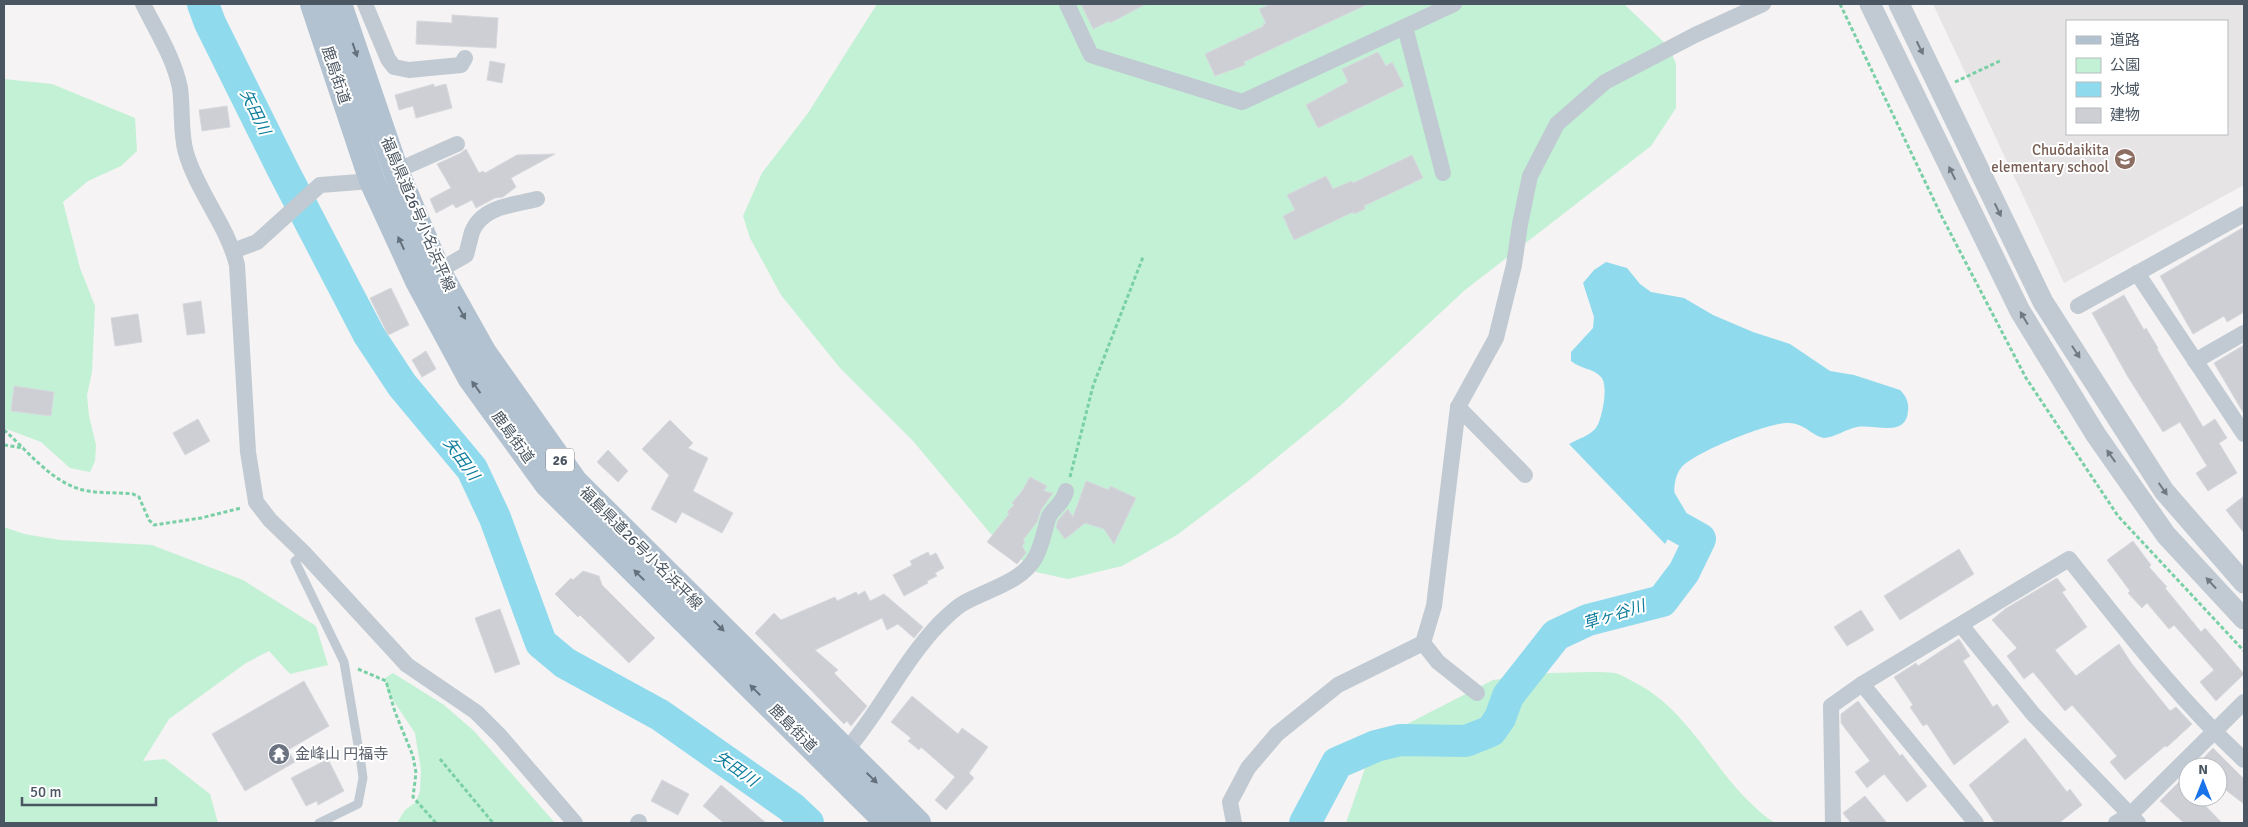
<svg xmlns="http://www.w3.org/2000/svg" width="2248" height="827" font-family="Signika,'Noto Sans JP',sans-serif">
	<rect width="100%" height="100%" fill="#f5f3f3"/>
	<!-- education -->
	<path fill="#e6e4e5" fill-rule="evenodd" d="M1933,4H2244V185L2064,283ZM2067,21H2227V134H2067Z"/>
	<!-- green -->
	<g fill="#c3f1d5">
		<path d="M877,4H1624L1669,47L1676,64V108L1651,146L1465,290L1341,405L1247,482L1177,535L1122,566L1068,579L1036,572L990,533L913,441L840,368L781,295L750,238L743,216L762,173L808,113Z"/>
		<path d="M4,79L52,84L135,118L137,151L121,166L88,181L63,202L80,268L95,306L92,372L87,395L89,416L96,445L95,461L90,472L70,468L41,442L4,428Z"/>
		<path d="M4,527L24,534L60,540L152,545L243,580L316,626L328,665L290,674L269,651L246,663L169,719L143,761L165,759L210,794L218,823H4Z"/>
		<path d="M393,673L444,705L474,731L555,823H397L405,810L416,802L420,791L421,770L415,733L387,691L385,678Z"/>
		<path d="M1549,673C1570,673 1594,671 1615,673C1620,674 1627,678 1632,681C1694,710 1719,787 1775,823H1346L1365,768L1407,724L1493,680Z"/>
	</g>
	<!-- water -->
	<path fill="#90daee" d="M1606,262L1627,268L1640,284L1651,292L1684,298L1713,315L1753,332L1790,344L1830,371L1854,375L1900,390C1906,396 1909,402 1908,411C1906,438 1875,424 1857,427C1846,429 1836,437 1824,438C1812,436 1806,424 1789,423C1771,421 1692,453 1681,468C1673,478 1674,493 1675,505L1676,509L1683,512L1665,544L1569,444C1578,439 1589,436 1596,428C1602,420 1609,385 1601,377C1593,368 1580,369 1571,361V352L1593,328L1594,317L1583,283L1594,270Z"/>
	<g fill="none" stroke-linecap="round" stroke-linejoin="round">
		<!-- river -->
		<g stroke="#90daee" stroke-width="32">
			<path d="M203,4L210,23L283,170L369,335L402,385L472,469L495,518L541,643L565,663L660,715L791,807L808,823"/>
			<path d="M1305,823L1337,763L1376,746L1400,740L1466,741L1491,731L1500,718L1508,696L1556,635L1588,620L1662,601L1684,572L1700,539L1675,525L1653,488"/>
		</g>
	</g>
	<!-- building -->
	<g fill="#cdcfd5" stroke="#d7d9de">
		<path d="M1081,4H1146L1110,23L1109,21L1093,29Z"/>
		<path d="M1271,4H1368L1244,62L1245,65L1215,76L1205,54L1264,26L1263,24L1266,23L1259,9Z"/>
		<path d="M452,15L498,18L496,48L416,44L417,21L452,23Z"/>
		<path d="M1378,52L1386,66L1392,62L1404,86L1318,128L1306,105L1348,82L1342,69Z"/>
		<path d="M490,61L505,64L502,83L487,80Z"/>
		<path d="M434,84V87L446,84L452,108L416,118L413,106L399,110L395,95Z"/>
		<path d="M227,106L230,127L202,131L199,110Z"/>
		<path d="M466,149L479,173L483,171L485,173L517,155L555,154L511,178L516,187L503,197L495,198L476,208L472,200L456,208L453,204L436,213L430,199L451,188L437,164L461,153Z"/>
		<path d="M1412,155L1423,178L1364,206L1365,209L1354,214L1353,212L1294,240L1283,216L1295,210L1287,195L1326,176L1333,189L1352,181L1353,183Z"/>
		<path d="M2244,227V312L2227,322L2224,316L2193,334L2160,276Z"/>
		<path d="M391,288L409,325L388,335L370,298Z"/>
		<path d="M2124,295L2144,330L2146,328L2158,348L2157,349L2203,427L2215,419L2227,438L2219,443L2237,473L2208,491L2196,473L2207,466L2180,422L2163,432L2128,377L2092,313Z"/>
		<path d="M201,301L205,333L187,335L183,304Z"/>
		<path d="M138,314L142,342L115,346L111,318Z"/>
		<path d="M2244,345V414L2214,363Z"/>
		<path d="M426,351L436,369L422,377L412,360Z"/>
		<path d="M14,386L54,392L51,416L11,411Z"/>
		<path d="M198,419L210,441L185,455L173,433Z"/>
		<path d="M670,420L693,443L688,448L708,458L693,491L733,513L722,533L682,512L676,523L651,509L669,475L642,449Z"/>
		<path d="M608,450L628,471L618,482L597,462Z"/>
		<path d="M1030,477L1047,486L1044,491L1053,493L1041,510L1037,522L1023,540L1025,542L1022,546L1026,553L1017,564L987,542L1009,514L1007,512L1014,505L1012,503L1022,491Z"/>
		<path d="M1086,481L1109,490L1110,486L1136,498L1114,544L1104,529L1085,523L1065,539L1056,527L1058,520L1068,509L1073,517Z"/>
		<path d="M2244,496V533L2226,510Z"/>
		<path d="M2133,541L2151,565L2149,567L2167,587L2165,588L2201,632L2205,628L2244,674L2216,701L2200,682L2214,670L2174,625L2169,629L2147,603L2142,608L2128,593L2130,591L2107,560Z"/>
		<path d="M1959,549L1974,574L1900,620L1884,596Z"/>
		<path d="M928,552L930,556L936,553L944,568L935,573L937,576L927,581L928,583L904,596L893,575L912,565L910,561Z"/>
		<path d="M583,571L599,576L602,585L655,638L629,663L580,615L578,617L555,594L571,578L573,580Z"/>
		<path d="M2057,578L2066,590L2062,592L2087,627L2055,650L2076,676L2119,644L2132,664L2170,711L2176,707L2192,724L2167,747L2165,746L2125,780L2110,762L2117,756L2072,705L2065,711L2033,672L2024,679L2007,656L2017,648L1992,620L2005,609Z"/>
		<path d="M865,591L870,601L884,594L923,627L914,638L898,624L887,630L882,618L815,650L838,670L834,673L867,706L851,726L847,721L844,724L755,633L774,613L781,620L835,597L837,601L856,592L858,595Z"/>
		<path d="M500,609L520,664L495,673L475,618Z"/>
		<path d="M1861,610L1874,630L1847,646L1834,627Z"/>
		<path d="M1959,639L1970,656L1963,661L1993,707L1997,704L2009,722L1954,765L1927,724L1923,726L1910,707L1913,705L1894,677L1916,663L1918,666Z"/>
		<path d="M304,681L329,726L288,750L295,762L245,791L212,734Z"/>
		<path d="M912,696L958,734L962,728L988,747L969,773L974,778L946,810L935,800L955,777L921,747L919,750L908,741L911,738L891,722Z"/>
		<path d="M1858,701L1900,756L1902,754L1927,786L1907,802L1884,774L1867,788L1855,772L1870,761L1841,723V714Z"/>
		<path d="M2025,738L2067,792L2070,789L2082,805L2059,823H1995L1969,785Z"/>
		<path d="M2213,748L2244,779V804L2218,784V767H2195Z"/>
		<path d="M328,759L344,791L318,805L317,801L306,806L291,778Z"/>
		<path d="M662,780L689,794L678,815L651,801Z"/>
		<path d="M2180,781L2188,789V797H2197L2222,823H2184L2160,801Z"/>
		<path d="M721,785L766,823H724L703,806Z"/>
		<path d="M1865,796L1887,823H1851L1843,813Z"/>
	</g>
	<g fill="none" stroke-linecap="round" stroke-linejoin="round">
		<!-- path -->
		<g stroke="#7ad0a6" stroke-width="3" stroke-dasharray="4 2.5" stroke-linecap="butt">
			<path d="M1840,4L1942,217L2026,378L2118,516L2244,651"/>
			<path d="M1955,82L2002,60"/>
			<path d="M4,430C28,451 51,482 83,490C100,494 117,492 133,494L139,497L149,520L154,525L201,518L241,508"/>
			<path d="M4,445L24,448"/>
			<path d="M1070,477L1093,386L1143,257"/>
			<path d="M358,669L386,681L395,712L413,756L416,773L413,797L436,823"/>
			<path d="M440,759L493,823"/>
		</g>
		<!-- service -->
		<path stroke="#c1cad2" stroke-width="9" d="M304,553L295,561L344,662L361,763L363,778L358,804L319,823"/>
		<!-- minor -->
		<g stroke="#c1cad2" stroke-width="16">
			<path d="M143,4C156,30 174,58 180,88C183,109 180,132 186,153C198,193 227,225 237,265L248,452L256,502L270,520L304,553L407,665L476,712L500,736L575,823"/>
			<path d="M365,4L388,59L394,67L409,70L461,65L465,58"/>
			<path d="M1067,4L1091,55L1242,102L1454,4"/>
			<path d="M1405,27L1443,173"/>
			<path d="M396,171L457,144"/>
			<path d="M233,251L257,242L320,185L372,181"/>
			<path d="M438,271L466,255C468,248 470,239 472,232C482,206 514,205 537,199"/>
			<path d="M2137,273L2244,434"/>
			<path d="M2078,306L2244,214"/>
			<path d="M2195,361L2244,333"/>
			<path d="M1458,407L1525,475"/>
			<path d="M1961,625L2033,714L2138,823"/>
			<path d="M1423,643L1438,662L1477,693"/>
			<path d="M1862,684L1976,823"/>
			<path d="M845,752C880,712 902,663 939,624C946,617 954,609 962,604C985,590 1021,583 1035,558C1042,546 1044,532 1048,519C1051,509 1063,505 1066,491"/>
			<path d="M638,823L639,822"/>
			<path d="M1234,823L1230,802L1248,768L1277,734L1338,685L1423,643L1434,606L1458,407L1496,338L1514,265L1520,224L1530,176L1557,124L1605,82L1695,35L1763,4"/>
			<path d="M1833,823L1831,706L1862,684L2069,559C2125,629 2179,700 2244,760"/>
			<path d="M2116,823L2130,815L2244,702"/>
		</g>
		<!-- tertiary -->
		<g stroke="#c1cad2" stroke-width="21">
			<path d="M1870,4L2020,311L2096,435L2166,535L2244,619"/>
			<path d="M1899,4L2043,302L2164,491L2244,583"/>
		</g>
		<!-- primary -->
		<g stroke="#b3c2d1" stroke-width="26">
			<path d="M313,4L372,181L418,281L471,379L547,484L888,823"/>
			<path d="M339,4L396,171L438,271L484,353L575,482L918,823"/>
		</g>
	</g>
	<!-- one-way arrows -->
	<defs><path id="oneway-solid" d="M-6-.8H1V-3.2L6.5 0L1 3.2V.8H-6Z" transform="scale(1.25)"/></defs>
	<g fill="#6e7983">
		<use href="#oneway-solid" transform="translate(1920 48) rotate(64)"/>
		<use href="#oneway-solid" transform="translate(1952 173) rotate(-116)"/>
		<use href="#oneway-solid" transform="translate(1998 210) rotate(64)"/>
		<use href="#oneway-solid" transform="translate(2024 318) rotate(-121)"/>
		<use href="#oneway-solid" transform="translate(2076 352) rotate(57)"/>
		<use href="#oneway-solid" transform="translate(2111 456) rotate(-125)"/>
		<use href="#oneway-solid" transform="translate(2163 489) rotate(55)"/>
		<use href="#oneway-solid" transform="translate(2211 583) rotate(-133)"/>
	</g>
	<g fill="#64717d">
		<use href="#oneway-solid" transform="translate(355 50) rotate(71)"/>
		<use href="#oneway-solid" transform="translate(401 243) rotate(-115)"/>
		<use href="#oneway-solid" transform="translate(462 313) rotate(61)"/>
		<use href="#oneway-solid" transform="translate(476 387) rotate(-126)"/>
		<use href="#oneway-solid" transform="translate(639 575) rotate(-135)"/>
		<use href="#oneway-solid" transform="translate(719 626) rotate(45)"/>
		<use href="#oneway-solid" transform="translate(755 690) rotate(-135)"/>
		<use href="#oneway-solid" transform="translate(872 778) rotate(44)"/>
	</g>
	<!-- icons -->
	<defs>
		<g id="school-disc" transform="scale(1.125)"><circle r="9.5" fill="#8d6e63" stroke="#fff"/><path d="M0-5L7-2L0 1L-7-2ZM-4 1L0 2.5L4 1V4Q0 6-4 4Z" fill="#fff"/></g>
		<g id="temple-disc" transform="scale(1.125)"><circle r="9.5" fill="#6b7280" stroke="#fff"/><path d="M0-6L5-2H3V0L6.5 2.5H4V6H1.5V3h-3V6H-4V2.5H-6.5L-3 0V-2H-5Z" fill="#fff"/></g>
	</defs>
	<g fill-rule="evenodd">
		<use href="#school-disc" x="2125" y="159"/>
		<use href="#temple-disc" x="279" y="754"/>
	</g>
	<g text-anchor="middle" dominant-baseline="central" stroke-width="4" stroke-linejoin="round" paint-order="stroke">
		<!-- shield labels -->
		<rect fill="#fff" stroke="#808990" stroke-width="1" x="546" y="448.5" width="28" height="23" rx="4"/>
		<g font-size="14" font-weight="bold" fill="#4a5661">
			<text x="560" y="460">26</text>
		</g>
		<!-- street labels -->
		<g font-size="15" fill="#4a5661" stroke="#fff">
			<text transform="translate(336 75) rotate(72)">鹿島街道</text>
			<text transform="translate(418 214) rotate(67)">福島県道26号小名浜平線</text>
			<text transform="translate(513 437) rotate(54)">鹿島街道</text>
			<text transform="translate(641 548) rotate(45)">福島県道26号小名浜平線</text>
			<text transform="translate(793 728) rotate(45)">鹿島街道</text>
		</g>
		<!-- education labels -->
		<g font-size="15" fill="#785e54" stroke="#fff" text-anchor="end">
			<text x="2109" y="150">Chuōdaikita<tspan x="2109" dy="17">elementary school</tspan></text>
		</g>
		<!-- worship labels -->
		<g font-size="15" fill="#5b616d" stroke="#fff" text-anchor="start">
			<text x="295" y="754">金峰山 円福寺</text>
		</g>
		<!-- water labels -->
		<g font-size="16" font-style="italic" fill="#0c7c9b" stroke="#fff">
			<text transform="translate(255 112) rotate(64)">矢田川</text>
			<text transform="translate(461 459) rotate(54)">矢田川</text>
			<text transform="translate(1614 615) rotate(-17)">草ヶ谷川</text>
			<text transform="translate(736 769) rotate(35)">矢田川</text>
		</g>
	</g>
	<!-- border -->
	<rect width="2248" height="827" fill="none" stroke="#4a5661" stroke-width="10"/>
	<!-- legend -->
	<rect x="2066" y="20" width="162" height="115" fill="#ffffff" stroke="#b7bbc0"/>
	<rect x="2076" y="36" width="25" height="8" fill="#b3c2d1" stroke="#b7bbc0"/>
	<text x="2110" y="45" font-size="15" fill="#4a5661">道路</text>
	<rect x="2076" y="58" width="25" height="15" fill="#c3f1d5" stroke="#b7bbc0"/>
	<text x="2110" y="70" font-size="15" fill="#4a5661">公園</text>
	<rect x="2076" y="82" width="25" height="15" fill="#90daee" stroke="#b7bbc0"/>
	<text x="2110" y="95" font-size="15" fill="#4a5661">水域</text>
	<rect x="2076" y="108" width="25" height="15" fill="#cdcfd5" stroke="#b7bbc0"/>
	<text x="2110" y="120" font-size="15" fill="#4a5661">建物</text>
	<!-- north arrow -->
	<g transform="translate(2203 782)"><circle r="24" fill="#ffffff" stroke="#b7bbc0"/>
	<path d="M0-4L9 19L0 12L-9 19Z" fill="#1a73e8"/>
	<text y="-8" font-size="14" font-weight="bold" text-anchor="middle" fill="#4a5661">N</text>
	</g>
	<!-- scale -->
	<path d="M22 797v8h134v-8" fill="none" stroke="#4a5661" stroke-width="2.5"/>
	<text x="30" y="797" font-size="15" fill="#4a5661" stroke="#ffffff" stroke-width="4" paint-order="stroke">50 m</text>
</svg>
